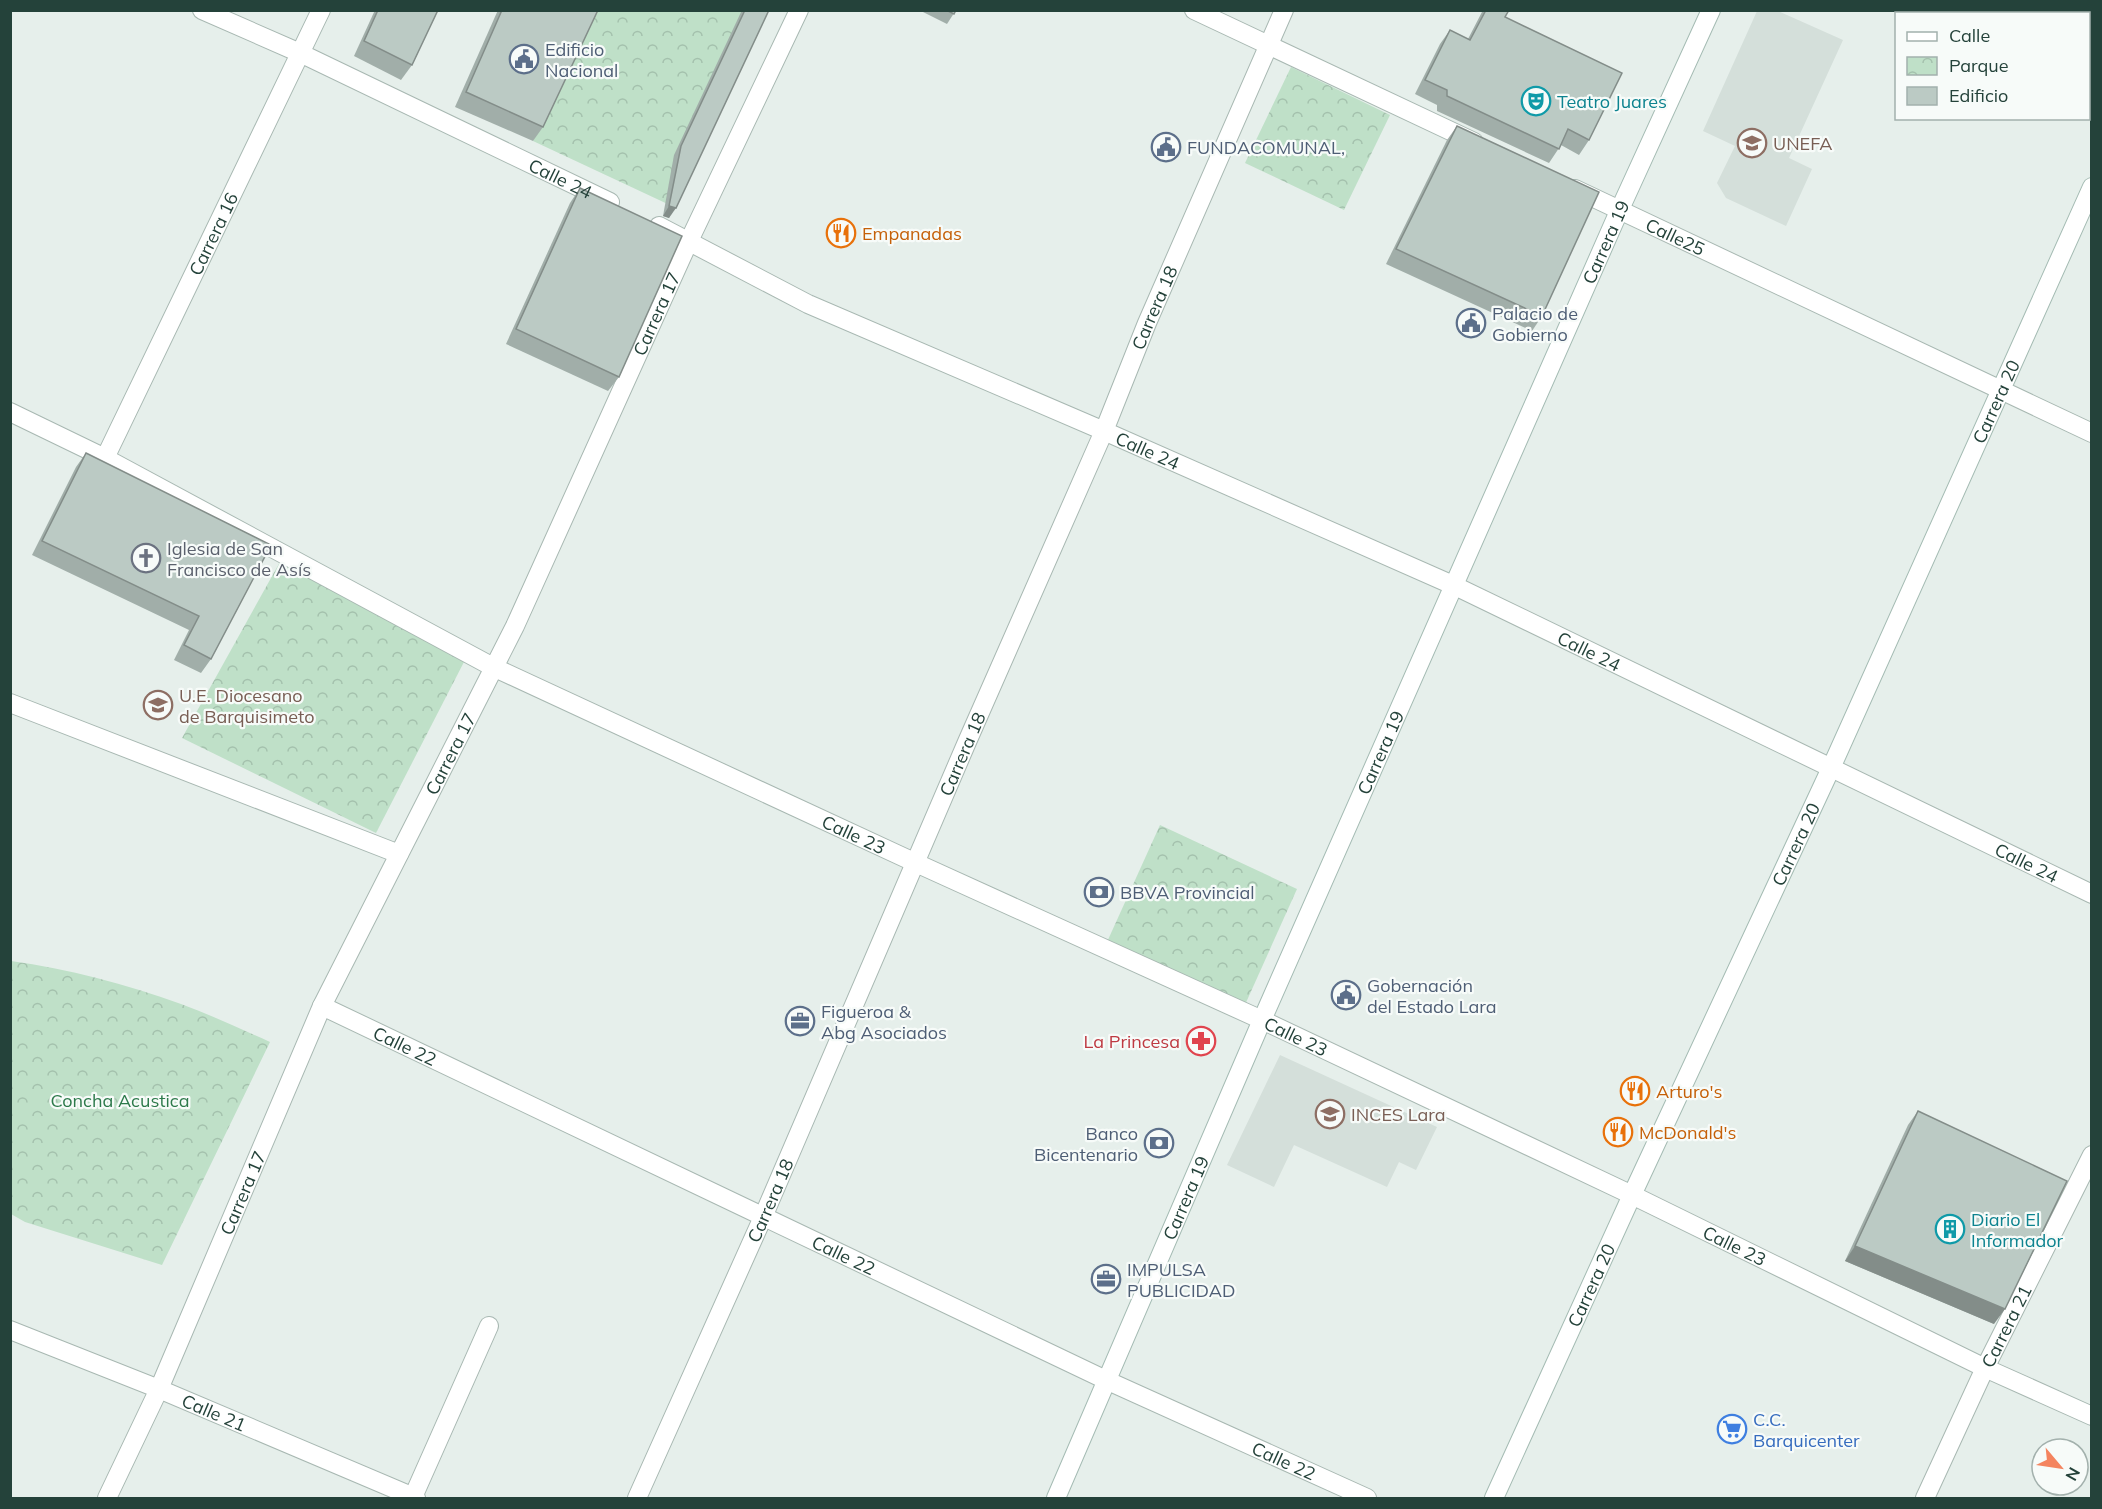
<svg xmlns="http://www.w3.org/2000/svg" width="2102" height="1509" font-family="Mulish,sans-serif">
	<defs>
		<pattern id="park-crowns" width="20" height="18" patternUnits="userSpaceOnUse" patternTransform="scale(1.5)"><rect width="20" height="18" fill="#bfe0c8"/><path d="M2 6a3 3 0 1 1 6 0M12 15a3 3 0 1 1 6 0" fill="none" stroke="#a4c1ad"/></pattern>
	</defs>
	<rect width="100%" height="100%" fill="#e6efeb"/>
	<!-- built -->
	<g fill="#d4dfda">
		<path d="M1757,11H1778L1843,40L1789,158L1812,169L1786,226L1726,198L1717,183L1735,146L1703,131Z"/>
		<path d="M1280,1055L1437,1127L1416,1170L1399,1162L1387,1187L1294,1145L1274,1187L1227,1165Z"/>
	</g>
	<!-- park -->
	<g fill="url(#park-crowns)">
		<path d="M594,11H767L674,207L533,141Z"/>
		<path d="M1291,67L1390,115L1344,210L1245,163Z"/>
		<path d="M281,560L465,660L376,833L182,738Z"/>
		<path d="M1160,825L1297,889L1244,1007L1107,942Z"/>
		<path d="M11,961C68,969 126,984 181,1004C211,1015 241,1029 270,1042L162,1265L25,1222L11,1214Z"/>
	</g>
	<g fill="none" stroke-linecap="round" stroke-linejoin="round">
		<!-- street casing -->
		<g stroke="#a8b8b2" stroke-width="20">
			<g id="street">
				<path id="s1" d="M202,10L300,53L610,202"/>
				<path d="M1194,10L1474,142"/>
				<path d="M2019,10L2026,14"/>
				<path d="M2088,43L2092,44"/>
				<path id="s2" d="M1575,189L2092,433"/>
				<path id="s3" d="M659,226L808,304L1104,431L1455,586L2092,894"/>
				<path id="s4" d="M10,412L105,458L493,667L916,863L1262,1020L1632,1195L1985,1368L2092,1416"/>
				<path id="s5" d="M105,458L321,10"/>
				<path d="M10,703L399,854"/>
				<path id="s6" d="M322,1006L1108,1381L1367,1498"/>
				<path id="s7" d="M10,1330L159,1389L416,1498"/>
				<path d="M413,1497L489,1326"/>
				<path id="s8" d="M107,1498L159,1389L322,1006L515,626L689,241L799,10"/>
				<path id="s9" d="M637,1498L763,1217L967,742L1104,431L1147,323L1284,10"/>
				<path id="s10" d="M1925,1498L1985,1368L2092,1155"/>
			</g>
		</g>
		<!-- secondary casing -->
		<g stroke="#a4bbb3" stroke-width="20">
			<g id="secondary">
				<path id="s11" d="M1056,1498L1262,1020L1620,209L1711,10"/>
				<path id="s12" d="M1494,1498L1632,1195L1831,768L2092,187"/>
			</g>
		</g>
		<!-- street -->
		<use href="#street" stroke="#fff" stroke-width="18"/>
		<!-- secondary -->
		<use href="#secondary" stroke="#fff" stroke-width="18"/>
	</g>
	<!-- wall -->
	<g fill="#a1aea9">
		<path d="M375,10H438L412,65L401,80L354,56Z"/>
		<path d="M498,10H598L543,127L533,141L455,107Z"/>
		<path d="M742,10H769L669,218L663,216L674,155Z"/>
		<path d="M919,10H956L947,24Z"/>
		<path d="M1483,10H1509L1505,17L1589,140L1579,155L1561,145L1549,163L1437,111V105L1415,94L1440,44L1450,30L1468,39Z"/>
		<path d="M1457,126L1542,316L1532,331L1386,264L1447,140Z"/>
		<path d="M580,188L619,377L608,391L506,344L570,203Z"/>
		<path d="M86,453L271,545L211,659L201,673L174,660L189,630L32,555L76,467Z"/>
		<path d="M1918,1111L1994,1324L1845,1261L1908,1125Z"/>
	</g>
	<!-- shaded-wall -->
	<g fill="#838d89">
		<path d="M669,206L676,208L669,218L663,216Z"/>
		<path d="M1855,1246L2005,1309L1994,1324L1845,1261Z"/>
	</g>
	<!-- building -->
	<g fill="#bbcac4" stroke="#838d89" stroke-width="1.5">
		<path d="M378,10H438L412,65L364,41Z"/>
		<path d="M502,10H598L543,127L466,92Z"/>
		<path d="M745,10H769L676,208L669,206L681,146Z"/>
		<path d="M946,10H956L954,14Z"/>
		<path d="M1486,10H1509L1505,17L1622,73L1589,140L1568,129L1559,149L1447,96V90L1425,80L1450,30L1470,40Z"/>
		<path d="M1457,126L1599,192L1542,316L1396,249Z"/>
		<path d="M580,188L682,236L619,377L516,329Z"/>
		<path d="M86,453L271,545L211,659L184,645L199,616L42,541Z"/>
		<path d="M1918,1111L2067,1181L2005,1309L1855,1246Z"/>
	</g>
	<!-- icons -->
	<defs>
		<g id="civic-ring" transform="scale(1.5)"><circle r="9.5" fill="#f7fbf9" stroke="#5c6f8a" stroke-width="1.5"/><path d="M-.6-6.5H3V-4.5H.6V-3L4-1V1h2V6H-6V1h2V-1L-.6-3ZM-1.2 2.5V6h2.4V2.5Z" fill="#5c6f8a"/></g>
		<g id="theatre-ring" transform="scale(1.5)"><circle r="9.5" fill="#f7fbf9" stroke="#0f9aa8" stroke-width="1.5"/><path d="M-5-5.5Q0-4 5-5.5V0Q5 5 0 6Q-5 5-5 0ZM-3.3-2.5H-1v1.5H-3.3ZM1-2.5H3.3v1.5H1ZM-2.8 1Q0 5.5 2.8 1Z" fill="#0f9aa8"/></g>
		<g id="university-ring" transform="scale(1.5)"><circle r="9.5" fill="#f7fbf9" stroke="#8d6e63" stroke-width="1.5"/><path d="M0-5L7-2L0 1L-7-2ZM-4 1L0 2.5L4 1V4Q0 6-4 4Z" fill="#8d6e63"/></g>
		<g id="restaurant-ring" transform="scale(1.5)"><circle r="9.5" fill="#f7fbf9" stroke="#e8710a" stroke-width="1.5"/><path d="M-5-6h1v4h1v-4h1v4h1v-4h1v5L-1.5 .5V6h-2V.5L-5-1ZM5-6V6H3V1.5H1.5Q1.5-4 5-6Z" fill="#e8710a"/></g>
		<g id="church-ring" transform="scale(1.5)"><circle r="9.5" fill="#f7fbf9" stroke="#6b7280" stroke-width="1.5"/><path d="M-1.2-6h2.4v3.5h3.3v2.4h-3.3V6h-2.4V-.1h-3.3v-2.4h3.3Z" fill="#6b7280"/></g>
		<g id="school-ring" transform="scale(1.5)"><circle r="9.5" fill="#f7fbf9" stroke="#8d6e63" stroke-width="1.5"/><path d="M0-5L7-2L0 1L-7-2ZM-4 1L0 2.5L4 1V4Q0 6-4 4Z" fill="#8d6e63"/></g>
		<g id="bank-ring" transform="scale(1.5)"><circle r="9.5" fill="#f7fbf9" stroke="#5c6f8a" stroke-width="1.5"/><path d="M-6-4H6V4H-6ZM0-2.3a2.3 2.3 0 1 0 0 4.6a2.3 2.3 0 1 0 0-4.6Z" fill="#5c6f8a"/></g>
		<g id="office-ring" transform="scale(1.5)"><circle r="9.5" fill="#f7fbf9" stroke="#5c6f8a" stroke-width="1.5"/><path d="M-6-3h4V-5.5h4V-3h4V5H-6ZM-1-4.5V-3h2v-1.5ZM-6 0V1H6V0Z" fill="#5c6f8a"/></g>
		<g id="pharmacy-ring" transform="scale(1.5)"><circle r="9.5" fill="#f7fbf9" stroke="#e0444e" stroke-width="1.5"/><path d="M-2-6h4v4h4v4h-4v4h-4v-4h-4v-4h4Z" fill="#e0444e"/></g>
		<g id="building-ring" transform="scale(1.5)"><circle r="9.5" fill="#f7fbf9" stroke="#0f9aa8" stroke-width="1.5"/><path d="M-4-6H4V6H1V3H-1V6H-4ZM-2.5-4.3h1.7v1.8h-1.7ZM.8-4.3h1.7v1.8H.8ZM-2.5-1h1.7V.8h-1.7ZM.8-1h1.7V.8H.8Z" fill="#0f9aa8"/></g>
		<g id="supermarket-ring" transform="scale(1.5)"><circle r="9.5" fill="#f7fbf9" stroke="#3f7fe0" stroke-width="1.5"/><path d="M-6-5.5h2.5l.6 2H6L4.5 2H-2.5L-4.4-4H-6ZM-1.5 3.2a1.3 1.3 0 1 0 .1 0ZM3 3.2a1.3 1.3 0 1 0 .1 0Z" fill="#3f7fe0"/></g>
	</defs>
	<g fill-rule="evenodd">
		<use href="#civic-ring" x="524" y="59"/>
		<use href="#theatre-ring" x="1536" y="101"/>
		<use href="#university-ring" x="1752" y="143"/>
		<use href="#civic-ring" x="1166" y="147"/>
		<use href="#restaurant-ring" x="841" y="233"/>
		<use href="#civic-ring" x="1471" y="323"/>
		<use href="#church-ring" x="146" y="558"/>
		<use href="#school-ring" x="158" y="705"/>
		<use href="#bank-ring" x="1099" y="892"/>
		<use href="#civic-ring" x="1346" y="995"/>
		<use href="#office-ring" x="800" y="1021"/>
		<use href="#pharmacy-ring" x="1201" y="1041"/>
		<use href="#restaurant-ring" x="1635" y="1091"/>
		<use href="#university-ring" x="1330" y="1114"/>
		<use href="#restaurant-ring" x="1618" y="1132"/>
		<use href="#bank-ring" x="1159" y="1143"/>
		<use href="#building-ring" x="1950" y="1229"/>
		<use href="#office-ring" x="1106" y="1279"/>
		<use href="#supermarket-ring" x="1732" y="1429"/>
	</g>
	<g text-anchor="middle" dominant-baseline="central" stroke-width="4.5" stroke-linejoin="round" paint-order="stroke">
		<!-- service labels -->
		<g font-size="18" fill="#4e5e75" stroke="#f7fbf9" text-anchor="start">
			<text x="545" y="49">Edificio<tspan x="545" dy="21">Nacional</tspan></text>
			<text x="1187" y="147">FUNDACOMUNAL,</text>
			<text x="1492" y="313">Palacio de<tspan x="1492" dy="21">Gobierno</tspan></text>
			<text x="1120" y="892">BBVA Provincial</text>
			<text x="1367" y="985">Gobernación<tspan x="1367" dy="21">del Estado Lara</tspan></text>
			<text x="821" y="1011">Figueroa &amp;<tspan x="821" dy="21">Abg Asociados</tspan></text>
			<text x="1138" y="1133" text-anchor="end">Banco<tspan x="1138" dy="21">Bicentenario</tspan></text>
			<text x="1127" y="1269">IMPULSA<tspan x="1127" dy="21">PUBLICIDAD</tspan></text>
		</g>
		<!-- culture labels -->
		<g font-size="18" fill="#0d838f" stroke="#f7fbf9" text-anchor="start">
			<text x="1557" y="101">Teatro Juares</text>
			<text x="1971" y="1219">Diario El<tspan x="1971" dy="21">Informador</tspan></text>
		</g>
		<!-- education labels -->
		<g font-size="18" fill="#785e54" stroke="#f7fbf9" text-anchor="start">
			<text x="1773" y="143">UNEFA</text>
			<text x="179" y="695">U.E. Diocesano<tspan x="179" dy="21">de Barquisimeto</tspan></text>
			<text x="1351" y="1114">INCES Lara</text>
		</g>
		<!-- street labels -->
		<g font-size="18" fill="#24423a" stroke="#f7fbf9">
			<text stroke="none"><textPath href="#s1" startOffset="396">Calle 24</textPath></text>
			<text stroke="none"><textPath href="#s5" startOffset="249">Carrera 16</textPath></text>
			<text stroke="none"><textPath href="#s2" startOffset="111">Calle25</textPath></text>
			<text stroke="none"><textPath href="#s11" startOffset="1371">Carrera 19</textPath></text>
			<text stroke="none"><textPath href="#s9" startOffset="1298">Carrera 18</textPath></text>
			<text stroke="none"><textPath href="#s8" startOffset="1306">Carrera 17</textPath></text>
			<text stroke="none"><textPath href="#s12" startOffset="1206">Carrera 20</textPath></text>
			<text stroke="none"><textPath href="#s3" startOffset="538">Calle 24</textPath></text>
			<text stroke="none"><textPath href="#s3" startOffset="1023">Calle 24</textPath></text>
			<text stroke="none"><textPath href="#s8" startOffset="820">Carrera 17</textPath></text>
			<text stroke="none"><textPath href="#s11" startOffset="813">Carrera 19</textPath></text>
			<text stroke="none"><textPath href="#s9" startOffset="812">Carrera 18</textPath></text>
			<text stroke="none"><textPath href="#s4" startOffset="944">Calle 23</textPath></text>
			<text stroke="none"><textPath href="#s12" startOffset="720">Carrera 20</textPath></text>
			<text stroke="none"><textPath href="#s3" startOffset="1509">Calle 24</textPath></text>
			<text stroke="none"><textPath href="#s4" startOffset="1430">Calle 23</textPath></text>
			<text stroke="none"><textPath href="#s6" startOffset="92">Calle 22</textPath></text>
			<text stroke="none"><textPath href="#s8" startOffset="334">Carrera 17</textPath></text>
			<text stroke="none"><textPath href="#s11" startOffset="327">Carrera 19</textPath></text>
			<text stroke="none"><textPath href="#s9" startOffset="326">Carrera 18</textPath></text>
			<text stroke="none"><textPath href="#s4" startOffset="1916">Calle 23</textPath></text>
			<text stroke="none"><textPath href="#s6" startOffset="578">Calle 22</textPath></text>
			<text stroke="none"><textPath href="#s12" startOffset="234">Carrera 20</textPath></text>
			<text stroke="none"><textPath href="#s10" startOffset="190">Carrera 21</textPath></text>
			<text stroke="none"><textPath href="#s7" startOffset="220">Calle 21</textPath></text>
			<text stroke="none"><textPath href="#s6" startOffset="1064">Calle 22</textPath></text>
		</g>
		<!-- food labels -->
		<g font-size="18" fill="#c56008" stroke="#f7fbf9" text-anchor="start">
			<text x="862" y="233">Empanadas</text>
			<text x="1656" y="1091">Arturo's</text>
			<text x="1639" y="1132">McDonald's</text>
		</g>
		<!-- worship labels -->
		<g font-size="18" fill="#5b616d" stroke="#f7fbf9" text-anchor="start">
			<text x="167" y="548">Iglesia de San<tspan x="167" dy="21">Francisco de Asís</tspan></text>
		</g>
		<!-- health labels -->
		<g font-size="18" fill="#be3a42" stroke="#f7fbf9" text-anchor="end">
			<text x="1180" y="1041">La Princesa</text>
		</g>
		<!-- park labels -->
		<g font-size="18" fill="#2d7a4b" stroke="#f7fbf9">
			<text x="120" y="1100">Concha Acustica</text>
		</g>
		<!-- shop labels -->
		<g font-size="18" fill="#366cbe" stroke="#f7fbf9" text-anchor="start">
			<text x="1753" y="1419">C.C.<tspan x="1753" dy="21">Barquicenter</tspan></text>
		</g>
	</g>
	<!-- border -->
	<rect width="2102" height="1509" fill="none" stroke="#24423a" stroke-width="24"/>
	<!-- legend -->
	<rect x="1895" y="12" width="195" height="108" fill="#f7fbf9" stroke="#a3b1ad" stroke-width="1.5"/>
	<rect x="1907" y="32" width="30" height="9" fill="#ffffff" stroke="#a3b1ad" stroke-width="1.5"/>
	<text x="1949" y="42" font-size="18" fill="#24423a">Calle</text>
	<rect x="1907" y="57" width="30" height="18" fill="url(#park-crowns)" stroke="#a3b1ad" stroke-width="1.5"/>
	<text x="1949" y="72" font-size="18" fill="#24423a">Parque</text>
	<rect x="1907" y="87" width="30" height="18" fill="#bbcac4" stroke="#a3b1ad" stroke-width="1.5"/>
	<text x="1949" y="102" font-size="18" fill="#24423a">Edificio</text>
	<!-- north arrow -->
	<g transform="translate(2060 1467) rotate(119)"><circle r="28" fill="#f7fbf9" stroke="#a3b1ad" stroke-width="1.5"/>
	<path d="M0-4.5L10 22L0 15L-10 22Z" fill="#f4845f"/>
	<text y="-9" font-size="16" font-weight="bold" text-anchor="middle" fill="#24423a">N</text>
	</g>
</svg>
